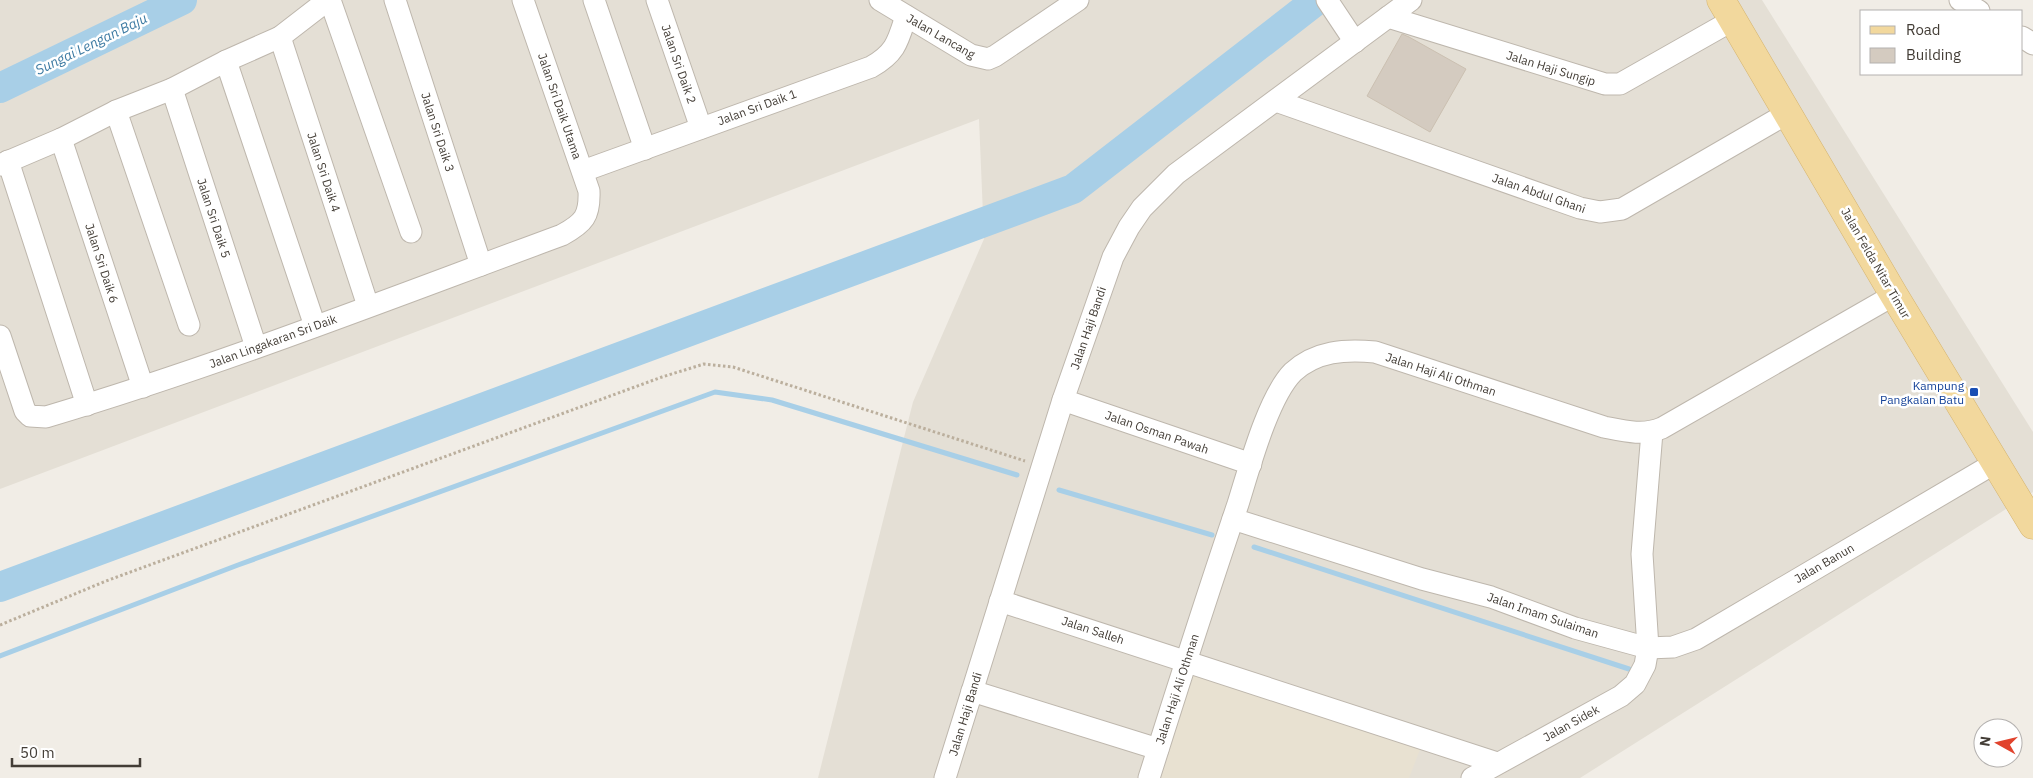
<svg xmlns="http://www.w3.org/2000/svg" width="2033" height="778" font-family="'IBM Plex Sans',sans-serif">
	<rect width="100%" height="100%" fill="#f1ede6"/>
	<!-- residential -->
	<path fill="#e4dfd5" d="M0,0H1762L2033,432V492L1580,778H818L913,402L984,239L979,119L0,489Z"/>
	<!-- education -->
	<path fill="#e8e1d1" d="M1194,673L1421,747L1409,778H1161Z"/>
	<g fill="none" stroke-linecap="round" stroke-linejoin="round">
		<!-- stream -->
		<g stroke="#a8cfe7" stroke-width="5">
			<path d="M1059,490L1212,535"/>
			<path d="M1254,547L1629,669"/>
			<path d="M0,656L238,565L715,392L772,400L1017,475"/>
		</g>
		<!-- river -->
		<g stroke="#a8cfe7" stroke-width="30">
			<path d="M0,88L182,0"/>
			<path d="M0,587L1073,189L1317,0"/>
		</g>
	</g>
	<!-- building -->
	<path fill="#d4cbc0" stroke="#cbc0b1" d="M1402,34L1409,37L1466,69L1430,132L1367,96Z"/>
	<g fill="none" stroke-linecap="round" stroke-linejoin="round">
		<!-- minor casing -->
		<g stroke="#beb7ad" stroke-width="23">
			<g id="minor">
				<path d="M330,0L411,232"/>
				<path d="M395,0L481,265"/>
				<path d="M594,0L645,149"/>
				<path d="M657,0L701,128"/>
				<path d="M880,0L971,55L988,59L995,56L1078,0"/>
				<path d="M1327,0L1355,42"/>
				<path d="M1960,0L1979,11"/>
				<path d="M1388,17L1605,84H1620L1733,20"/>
				<path d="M280,37L368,306"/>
				<path d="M2022,37L2033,44"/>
				<path d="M226,61L315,326"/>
				<path d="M172,89L256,347"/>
				<path d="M1276,101L1580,208L1600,212L1622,209L1788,113"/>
				<path d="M116,111L189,325"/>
				<path d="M61,139L143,387"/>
				<path d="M8,161L87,405"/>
				<path d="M0,165L61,139L116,111L172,89L226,61L280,37L328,0"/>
				<path d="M583,171L871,67C896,53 898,41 906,16"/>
				<path d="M0,336L25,411L30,416L46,417C221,365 391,298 562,235C584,223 590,216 589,191L523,0"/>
				<path d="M1063,400L1251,464"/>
				<path d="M1233,519L1422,579L1491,597L1575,628L1648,648L1673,647L1696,639L1995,463"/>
				<path d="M1000,601L1497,763"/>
				<path d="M972,691L1158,749"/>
				<path d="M945,778L1063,400L1113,257L1129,227L1142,208L1176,174L1411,0"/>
				<path d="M1149,778C1178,686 1207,595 1238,504C1249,469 1268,397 1293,372C1316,351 1345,349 1375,352L1604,427C1624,431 1643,436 1662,428L1894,295"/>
				<path d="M1472,778L1621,696L1635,684L1645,665L1648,648L1642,554L1652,432"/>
			</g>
		</g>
		<!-- major casing -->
		<g stroke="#d5b46f" stroke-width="29">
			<path id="major" d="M1721,0L1894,295L2033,525"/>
		</g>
		<!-- path -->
		<path stroke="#bbaf9d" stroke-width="3" stroke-dasharray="2.5 2.5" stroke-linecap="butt" d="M0,625L106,581L662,377L704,364L733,367L1025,461"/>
		<!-- minor -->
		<use href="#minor" stroke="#fff" stroke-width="21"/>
		<!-- major -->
		<use href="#major" stroke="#f2d89d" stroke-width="28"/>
	</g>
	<!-- markers -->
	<rect fill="#1a4fb4" stroke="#fff" stroke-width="2" x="1969" y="387" width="10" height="10" rx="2.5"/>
	<g text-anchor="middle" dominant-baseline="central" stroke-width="5" stroke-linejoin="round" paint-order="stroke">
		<!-- street labels -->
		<g font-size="12" fill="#433d36" stroke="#fff">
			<text transform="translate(941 36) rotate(30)">Jalan Lancang</text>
			<text transform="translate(679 64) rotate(71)">Jalan Sri Daik 2</text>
			<text transform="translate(1551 68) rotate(17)">Jalan Haji Sungip</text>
			<text transform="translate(560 106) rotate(71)">Jalan Sri Daik Utama</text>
			<text transform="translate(757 107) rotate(-20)">Jalan Sri Daik 1</text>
			<text transform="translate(438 132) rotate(72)">Jalan Sri Daik 3</text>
			<text transform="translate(324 172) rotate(72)">Jalan Sri Daik 4</text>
			<text transform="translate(1539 193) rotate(19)">Jalan Abdul Ghani</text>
			<text transform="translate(214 218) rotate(72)">Jalan Sri Daik 5</text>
			<text transform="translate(102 263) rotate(72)">Jalan Sri Daik 6</text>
			<text transform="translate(1876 263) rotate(60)">Jalan Felda Nitar Timur</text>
			<text transform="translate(1088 328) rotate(-71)">Jalan Haji Bandi</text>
			<text transform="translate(273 341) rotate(-20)">Jalan Lingakaran Sri Daik</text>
			<text transform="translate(1441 374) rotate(18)">Jalan Haji Ali Othman</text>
			<text transform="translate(1157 432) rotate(19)">Jalan Osman Pawah</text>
			<text transform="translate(1824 563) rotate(-30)">Jalan Banun</text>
			<text transform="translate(1543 615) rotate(19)">Jalan Imam Sulaiman</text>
			<text transform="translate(1093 630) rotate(18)">Jalan Salleh</text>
			<text transform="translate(1177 689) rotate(-72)">Jalan Haji Ali Othman</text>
			<text transform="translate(965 714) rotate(-73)">Jalan Haji Bandi</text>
			<text transform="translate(1571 723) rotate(-29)">Jalan Sidek</text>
		</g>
		<!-- transit labels -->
		<g font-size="12" fill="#164399" stroke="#fff" text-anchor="end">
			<text x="1964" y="385">Kampung<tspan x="1964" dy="14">Pangkalan Batu</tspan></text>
		</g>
		<!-- water labels -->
		<g font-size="14" font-style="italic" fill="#3c7aa2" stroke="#fff">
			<text transform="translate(91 44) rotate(-26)">Sungai Lengan Baju</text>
		</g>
	</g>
	<!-- legend -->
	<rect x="1860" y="10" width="162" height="65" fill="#ffffff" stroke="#b4b1af"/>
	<rect x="1870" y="26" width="25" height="8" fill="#f2d89d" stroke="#b4b1af"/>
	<text x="1906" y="35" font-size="15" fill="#433d36">Road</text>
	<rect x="1870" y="48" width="25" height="15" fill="#d4cbc0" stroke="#b4b1af"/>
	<text x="1906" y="60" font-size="15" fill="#433d36">Building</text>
	<!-- north arrow -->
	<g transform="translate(1998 743) rotate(278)"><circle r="24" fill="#ffffff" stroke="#b4b1af"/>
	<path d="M0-4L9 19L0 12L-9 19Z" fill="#e1432d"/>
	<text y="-8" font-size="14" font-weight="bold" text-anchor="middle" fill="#433d36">N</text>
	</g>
	<!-- scale -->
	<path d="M12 758v8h128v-8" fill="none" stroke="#433d36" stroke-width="2.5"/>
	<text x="20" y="758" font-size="15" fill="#433d36" stroke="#ffffff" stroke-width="4" paint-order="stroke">50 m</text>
</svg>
